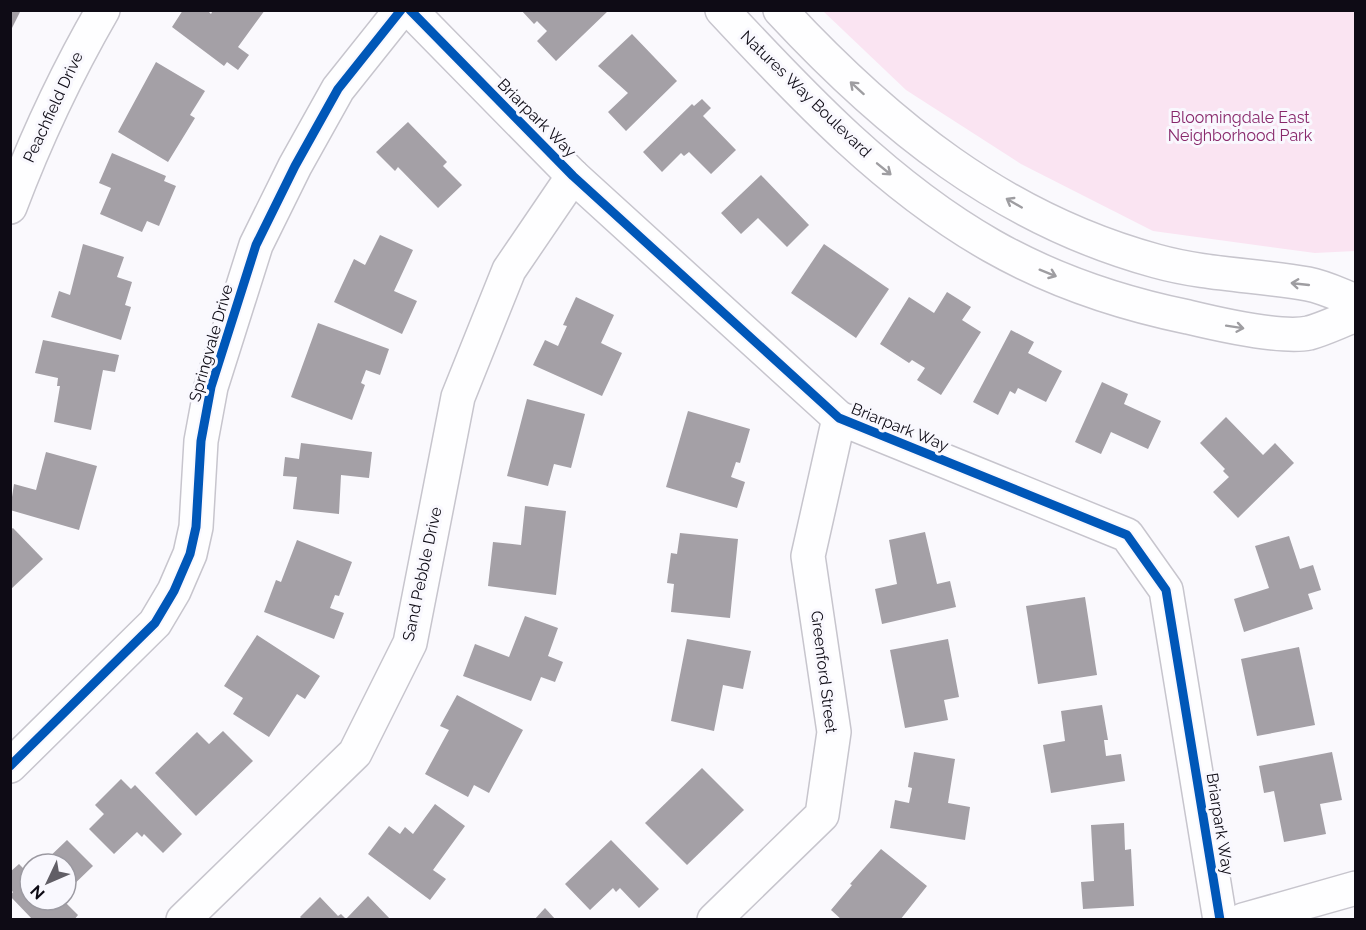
<svg xmlns="http://www.w3.org/2000/svg" width="1366" height="930" font-family="Raleway,sans-serif">
	<rect width="100%" height="100%" fill="#faf9fd"/>
	<!-- green -->
	<path fill="#fae4f2" d="M823,11H1355V251L1315,253L1153,231L1021,164L906,90Z"/>
	<!-- building -->
	<g fill="#a4a0a6">
		<path d="M10,10H21L10,32Z"/>
		<path d="M183,10H207L211,14L213,10H265L238,47L249,55L238,70L227,62L224,66L172,27Z"/>
		<path d="M521,10H609L556,61L537,41L547,31L537,21L534,24Z"/>
		<path d="M632,34L677,81L626,131L608,112L628,93L598,66Z"/>
		<path d="M156,62L205,91L190,115L195,118L168,162L118,132Z"/>
		<path d="M702,99L711,108L703,116L736,150L711,174L689,152L684,156L681,153L662,172L643,152L692,104L694,106Z"/>
		<path d="M408,122L447,162L443,166L462,185L438,208L398,167L395,171L376,152Z"/>
		<path d="M112,153L166,176L164,181L176,186L159,226L147,221L142,232L100,214L111,188L99,183Z"/>
		<path d="M761,175L809,225L787,247L758,218L741,234L721,213Z"/>
		<path d="M380,235L413,250L394,291L417,301L402,334L334,302L354,259L365,265Z"/>
		<path d="M83,244L124,257L117,277L132,282L125,305L131,307L121,340L51,317L59,291L70,295Z"/>
		<path d="M824,244L889,289L856,338L791,293Z"/>
		<path d="M947,292L971,307L962,320L981,332L941,395L917,380L925,368L912,360L909,363L880,344L909,297L934,313Z"/>
		<path d="M576,297L614,315L601,343L622,353L602,396L533,365L545,340L558,346L567,326L563,325Z"/>
		<path d="M318,323L389,349L380,375L366,370L361,383L365,385L352,420L291,397Z"/>
		<path d="M1011,330L1034,342L1028,353L1062,371L1046,402L1018,388L1015,394L1010,391L998,415L973,402Z"/>
		<path d="M43,340L119,355L115,372L103,370L91,430L54,422L60,386H57L58,378L35,373Z"/>
		<path d="M1102,382L1128,394L1124,404L1161,421L1148,449L1111,432L1101,454L1075,442Z"/>
		<path d="M527,399L585,414L571,468L554,464L548,486L507,476Z"/>
		<path d="M688,411L750,429L740,463L736,462L731,477L745,482L737,508L666,487Z"/>
		<path d="M1226,417L1263,455L1275,443L1294,463L1238,518L1213,492L1229,477L1223,471L1225,469L1200,443Z"/>
		<path d="M301,443L372,452L369,478L341,475L339,514L293,509L297,477L283,476L285,457L299,459Z"/>
		<path d="M46,452L97,466L79,530L10,510L14,484L36,490Z"/>
		<path d="M525,506L566,511L556,595L488,586L493,542L521,545Z"/>
		<path d="M13,528L43,559L10,590V530Z"/>
		<path d="M925,532L937,584L950,581L956,607L882,624L875,589L897,584L889,540Z"/>
		<path d="M680,533L738,539L730,618L671,612L674,584L667,583L671,553L677,554Z"/>
		<path d="M1289,536L1300,569L1313,565L1321,590L1308,594L1313,609L1244,632L1234,599L1269,588L1255,546Z"/>
		<path d="M297,540L352,562L339,596L335,595L330,608L344,613L334,639L264,612L276,580L281,582Z"/>
		<path d="M1085,597L1097,675L1038,684L1026,606Z"/>
		<path d="M525,616L558,628L548,656L563,662L555,682L541,677L531,701L463,676L475,644L509,657Z"/>
		<path d="M257,635L320,676L305,699L297,694L269,737L233,714L243,698L224,686Z"/>
		<path d="M687,639L751,651L743,689L723,685L714,731L671,721Z"/>
		<path d="M948,639L959,697L944,700L948,720L905,728L890,650Z"/>
		<path d="M1299,647L1315,725L1257,736L1241,659Z"/>
		<path d="M457,695L523,730L489,793L474,785L468,797L425,774L449,730L440,726Z"/>
		<path d="M1102,705L1108,740H1104L1106,756L1121,754L1125,781L1051,793L1043,745L1065,741L1061,711Z"/>
		<path d="M223,731L253,761L196,816L155,773L197,732L209,744Z"/>
		<path d="M914,752L955,759L948,803L970,807L965,840L890,828L895,800L909,803L912,788L908,787Z"/>
		<path d="M1332,752L1342,800L1320,804L1326,834L1284,842L1274,791L1264,793L1259,766Z"/>
		<path d="M702,768L744,810L687,865L645,823Z"/>
		<path d="M121,779L131,789L135,785L182,834L163,853L144,834L142,837L137,832L114,854L89,829L104,814L95,805Z"/>
		<path d="M435,804L465,826L433,870L446,879L430,900L368,854L389,826L400,834L405,827L413,834Z"/>
		<path d="M1124,823L1125,850L1131,849L1134,906L1083,909L1081,882L1094,881L1091,825Z"/>
		<path d="M67,840L93,866L66,892V864H42Z"/>
		<path d="M611,840L659,889L639,908L620,888L616,892L613,888L590,910L565,884Z"/>
		<path d="M881,849L927,886L900,920H842L831,910L852,885L850,884Z"/>
		<path d="M19,864L30,875V900H63L78,915L74,920H33L10,896L13,892L10,889V872Z"/>
		<path d="M368,896L391,920H303L300,917L320,897L338,916L341,914L346,919Z"/>
		<path d="M545,908L556,920H534Z"/>
	</g>
	<g fill="none" stroke-linecap="round" stroke-linejoin="round">
		<!-- minor casing -->
		<g stroke="#c7c5cd" stroke-width="36">
			<g id="minor">
				<path d="M410,10L573,176L839,418L1127,535L1166,590L1220,920"/>
				<path d="M722,10C803,97 888,187 992,246C1052,280 1120,303 1188,317C1217,324 1281,339 1309,333C1324,329 1340,321 1356,315"/>
				<path d="M780,10C887,125 1002,219 1156,261C1206,275 1258,275 1308,284C1324,287 1340,295 1356,301"/>
				<path d="M10,207C36,138 66,74 103,10"/>
				<path d="M10,766L155,623L174,591L190,554L196,527L201,441L211,387L256,245L295,166L338,89L401,10"/>
				<path d="M183,920L355,753L410,643L458,397L509,270L573,176"/>
				<path d="M714,920L822,815L834,732L808,556L839,418"/>
				<path d="M1243,920L1356,888"/>
			</g>
		</g>
		<!-- minor -->
		<use href="#minor" stroke="#fefeff" stroke-width="33"/>
		<!-- cycleway casing -->
		<g stroke="#f9f8fe" stroke-width="13">
			<g id="cycleway">
				<path d="M410,10L573,176L839,418L1127,535L1166,590L1220,920"/>
				<path d="M10,766L155,623L174,591L190,554L196,527L201,441L211,387L256,245L295,166L338,89L401,10"/>
			</g>
		</g>
		<!-- cycleway -->
		<use href="#cycleway" stroke="#0057b8" stroke-width="9"/>
	</g>
	<!-- one-way arrows -->
	<defs><path id="oneway-shaft" d="M-6 0H5M1.5-3L5.5 0L1.5 3" fill="none" stroke-width="1.6" stroke-linecap="round" stroke-linejoin="round" transform="scale(1.5)"/></defs>
	<g stroke="#9e9da1">
		<use href="#oneway-shaft" transform="translate(857 88) rotate(-138)"/>
		<use href="#oneway-shaft" transform="translate(884 169) rotate(39)"/>
		<use href="#oneway-shaft" transform="translate(1014 203) rotate(-150)"/>
		<use href="#oneway-shaft" transform="translate(1048 273) rotate(22)"/>
		<use href="#oneway-shaft" transform="translate(1300 284) rotate(-174)"/>
		<use href="#oneway-shaft" transform="translate(1235 327) rotate(9)"/>
	</g>
	<g text-anchor="middle" dominant-baseline="central" stroke-width="6" stroke-linejoin="round" paint-order="stroke">
		<!-- street labels -->
		<g font-size="16" fill="#0e0b15" stroke="#f9f8fe">
			<text transform="translate(806 94) rotate(44)">Natures Way Boulevard</text>
			<text transform="translate(53 107) rotate(-65)">Peachfield Drive</text>
			<text transform="translate(537 118) rotate(45)">Briarpark Way</text>
			<text transform="translate(211 343) rotate(-74)">Springvale Drive</text>
			<text transform="translate(900 427) rotate(22)">Briarpark Way</text>
			<text transform="translate(422 574) rotate(-78)">Sand Pebble Drive</text>
			<text transform="translate(824 672) rotate(83)">Greenford Street</text>
			<text transform="translate(1220 824) rotate(81)">Briarpark Way</text>
		</g>
		<!-- park labels -->
		<g font-size="16" fill="#88286b" stroke="#f9f8fe">
			<text x="1240" y="117">Bloomingdale East<tspan x="1240" dy="18">Neighborhood Park</tspan></text>
		</g>
	</g>
	<!-- border -->
	<rect width="1366" height="930" fill="none" stroke="#0e0b15" stroke-width="24"/>
	<!-- north arrow -->
	<g transform="translate(48 882) rotate(226)"><circle r="28" fill="#f9f8fe" stroke="#9b99a1" stroke-width="1.5"/>
	<path d="M0-4.5L10 22L0 15L-10 22Z" fill="#615e66"/>
	<text y="-9" font-size="16" font-weight="bold" text-anchor="middle" fill="#0e0b15">N</text>
	</g>
</svg>
